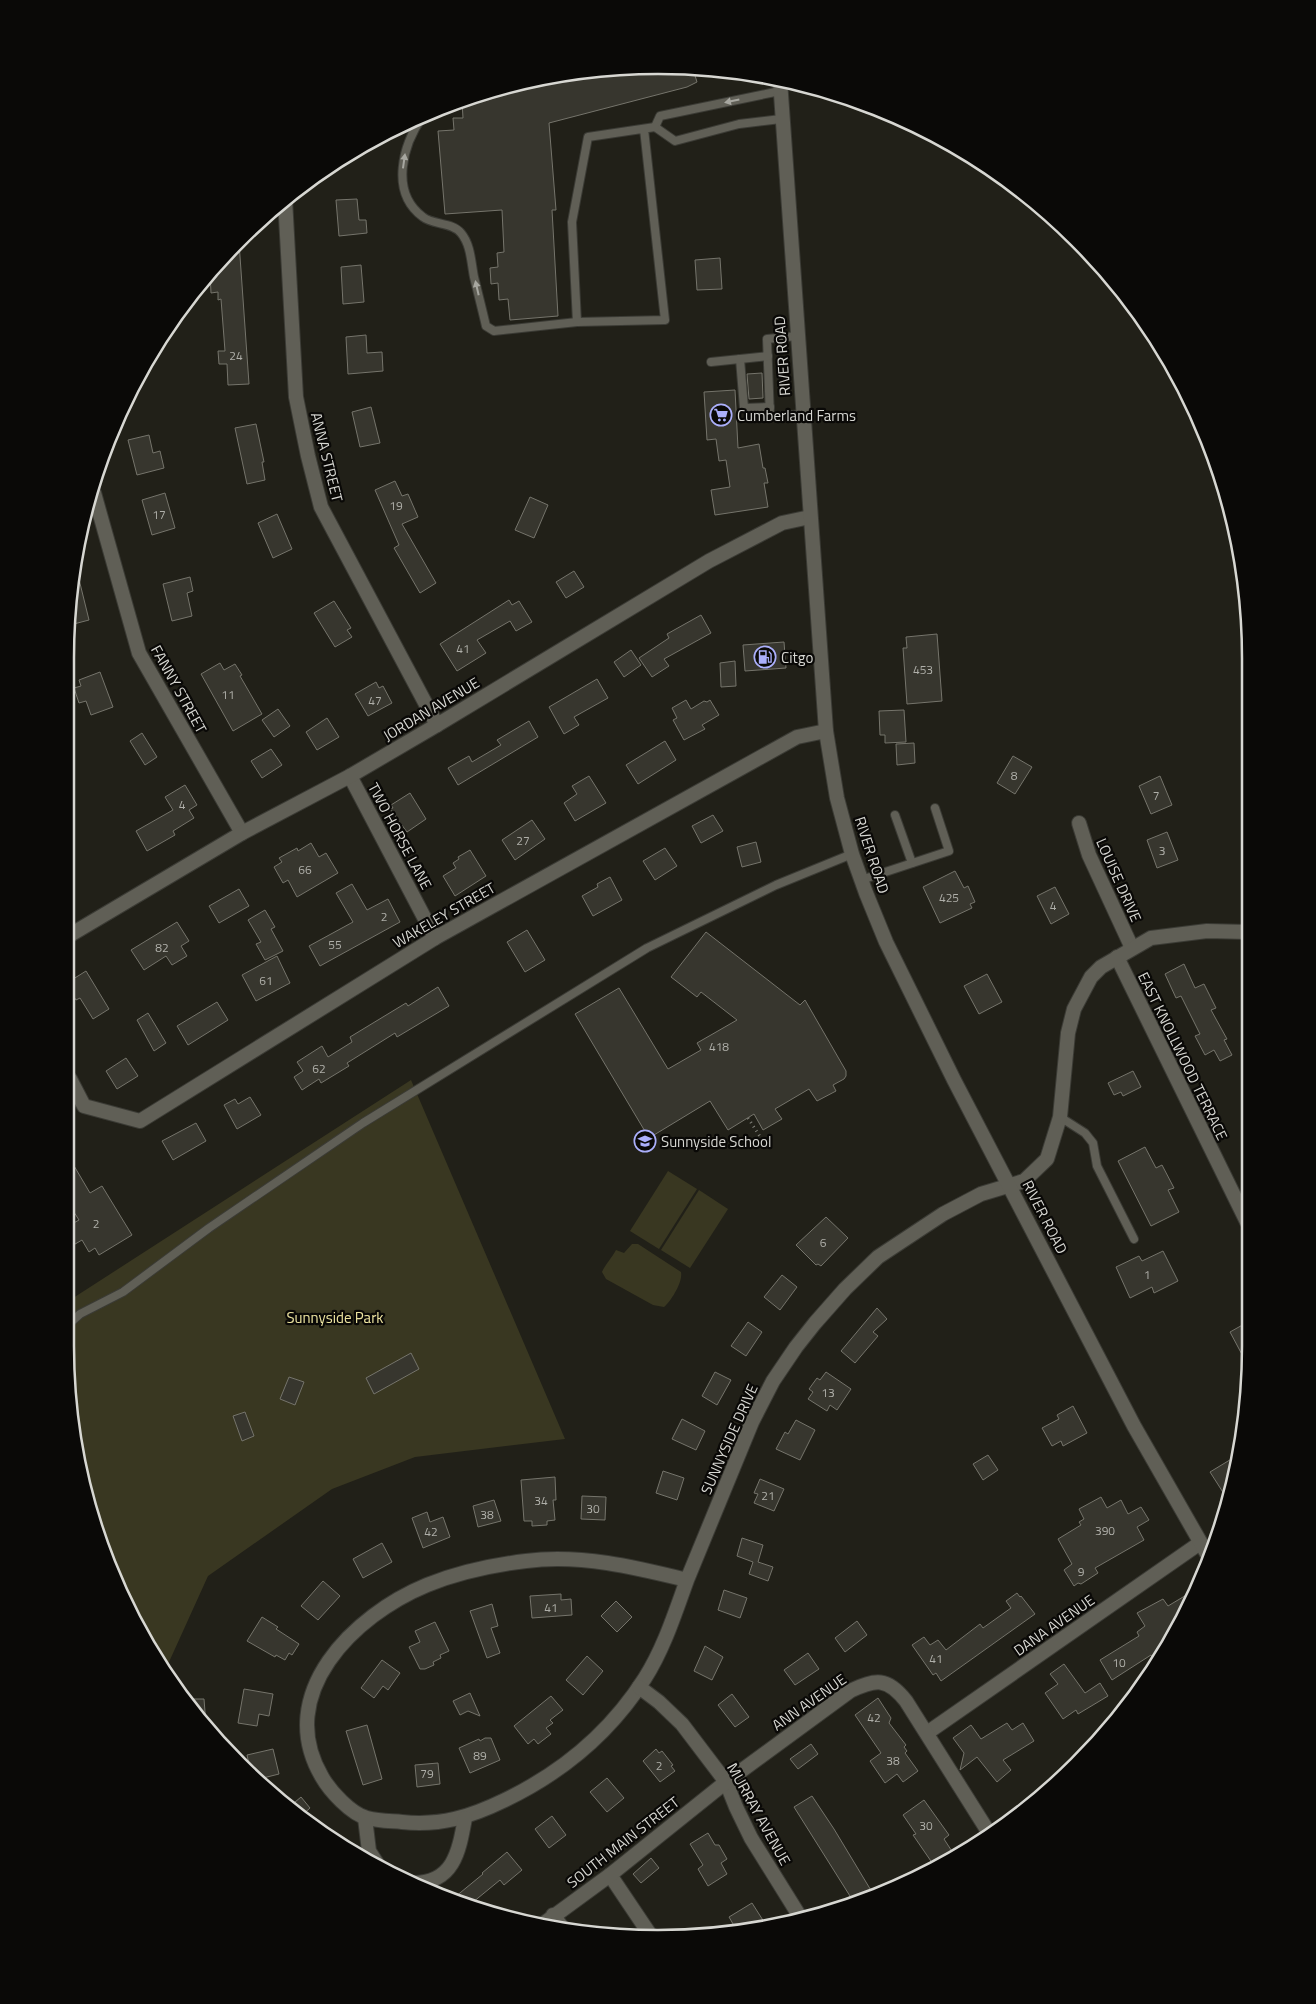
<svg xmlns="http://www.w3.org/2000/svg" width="1316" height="2004" font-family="'Titillium Web',sans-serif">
	<rect width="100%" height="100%" fill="#212018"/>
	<!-- green -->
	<g fill="#393721">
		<path d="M411,1080L565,1439L415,1457L332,1489L208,1576L164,1673L96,1536L70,1424V1300Z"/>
		<path d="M668,1171L697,1189L659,1249L630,1231Z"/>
		<path d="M699,1190L728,1209L690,1268L661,1250Z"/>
		<path d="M632,1244H638L681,1272C683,1282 671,1301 664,1307L653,1305L606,1279L602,1272C606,1263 612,1258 616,1250L624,1253Z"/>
	</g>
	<!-- building -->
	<g fill="#37362e" stroke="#75746b">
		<path d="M619,66L693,69L697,82L687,87L549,123L556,210H552L558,316L510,320L508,299L499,300L498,283L491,284L490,268L498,267L497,253L504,252L502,210L445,214L438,131L454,130L453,118H463L462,101L504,85Z"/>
		<path d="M357,199L359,220H366L367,233L339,236L336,200Z"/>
		<path d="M239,242L249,384L228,385L227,364H219L218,351H225L221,299L218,300V292L211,293L210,272L219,271V261Z"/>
		<path d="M720,258L722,289L697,290L695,260Z"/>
		<path d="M361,265L364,302L343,304L341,267Z"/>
		<path d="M366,335L367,353L382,352L383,371L348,374L346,337Z"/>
		<path d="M762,373L763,398L749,399L747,374Z"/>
		<path d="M735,390L738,448L759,444L763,468H765L768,483H764L768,507L715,515L711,490L730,487L726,460L719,461L716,439L707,440L704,392Z"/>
		<path d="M371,407L380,443L360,447L352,412Z"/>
		<path d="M256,424L264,462H262L265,480L247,484L235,428Z"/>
		<path d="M149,435L153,453L160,451L164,468L137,475L128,440Z"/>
		<path d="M395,481L402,496L408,494L418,517L402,524L436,583L420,593L394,548L399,545L375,490Z"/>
		<path d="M165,493L175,528L152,535L142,500Z"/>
		<path d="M530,497L548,505L534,538L515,530Z"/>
		<path d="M277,514L292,549L273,558L258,523Z"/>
		<path d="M75,563L89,620L70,625V580Z"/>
		<path d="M574,571L584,587L566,598L556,582Z"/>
		<path d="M190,577L193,591L187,593L192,616L172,621L163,584Z"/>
		<path d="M509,600L512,605L519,601L532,622L516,631L510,621L477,640L486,653L457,671L440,644Z"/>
		<path d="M334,601L351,628L347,630L352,637L335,647L314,613Z"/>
		<path d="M701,615L711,633L664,659L669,666L652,677L639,658L669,638L667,634Z"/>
		<path d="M937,634L942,701L907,704L903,648H907L906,637Z"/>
		<path d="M784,642L786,668L745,671L743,645Z"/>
		<path d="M631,650L641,665L624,677L614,662Z"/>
		<path d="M735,661L736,686L721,687L720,663Z"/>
		<path d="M220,663L224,670L235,664L242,675L240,676L262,714L233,731L201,674Z"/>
		<path d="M100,672L113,707L91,715L86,701L79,703L74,688L81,686L79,680Z"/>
		<path d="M597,679L608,698L574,717L579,725L564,734L549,707Z"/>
		<path d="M376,682L379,688L383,686L392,703L368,716L355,694Z"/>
		<path d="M686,700L691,709L704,701L707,702L710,700L719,715L702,725L705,729L684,740L673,720L677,718L672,708Z"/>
		<path d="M278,709L290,726L274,737L262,720Z"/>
		<path d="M904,710L906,742L885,743V735H880L879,711Z"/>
		<path d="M327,718L339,737L317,750L306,732Z"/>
		<path d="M529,721L538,737L458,785L448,768L469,756L472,762L501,745L497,740Z"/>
		<path d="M142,733L157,757L145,765L130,741Z"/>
		<path d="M665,741L676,760L638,784L626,765Z"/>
		<path d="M914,743L915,763L897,765L896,744Z"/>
		<path d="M271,749L282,765L262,778L251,761Z"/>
		<path d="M1013,756L1032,767L1015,794L997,783Z"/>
		<path d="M589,776L606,803L575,821L564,803L577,794L572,786Z"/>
		<path d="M1160,776L1172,805L1151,814L1139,786Z"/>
		<path d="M185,785L197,805L189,810L194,818L173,831L175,835L147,851L136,831L173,810L165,797Z"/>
		<path d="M410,793L426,819L407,832L390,809L393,808L391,805Z"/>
		<path d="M713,815L723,831L701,843L692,826Z"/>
		<path d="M532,820L545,839L515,860L502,840Z"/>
		<path d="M1167,832L1178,860L1157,868L1147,840Z"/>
		<path d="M756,842L761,862L742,867L737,847Z"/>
		<path d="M311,843L319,857L326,853L338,873L297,897L288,880L283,883L274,867L282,862L279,858L297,848L298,851Z"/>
		<path d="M665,848L677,866L655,880L643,861Z"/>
		<path d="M470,850L486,876L455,896L443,876L456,868L453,863L459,859L458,857Z"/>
		<path d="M955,871L964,888L968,886L975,902L970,904L972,908L940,923L923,887Z"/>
		<path d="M610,877L622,900L593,916L582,896L598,887L597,884Z"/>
		<path d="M352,884L367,910L388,899L400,922L320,966L309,946L353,922L336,893Z"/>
		<path d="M1055,887L1069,914L1051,924L1037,896Z"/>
		<path d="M239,889L249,906L219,923L209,906Z"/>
		<path d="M265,910L275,927L271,929L283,951L265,960L256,944L261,942L248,920Z"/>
		<path d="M177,922L189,941L181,946L187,956L172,965L166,956L144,970L131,950Z"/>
		<path d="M527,930L545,960L525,972L507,942Z"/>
		<path d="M706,932L800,1005L805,1000L846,1071V1076L844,1079L833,1085L836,1091L817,1101L809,1089L775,1109L782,1119L763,1130L754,1114L728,1130L710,1101L649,1138L575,1014L619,988L668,1069L701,1050L697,1043L737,1020L701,992L697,997L671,977Z"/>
		<path d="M277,956L290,983L256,1001L242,975Z"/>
		<path d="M1184,964L1195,988L1204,984L1216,1008L1211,1010L1227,1039L1224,1040L1232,1055L1220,1061L1214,1050L1205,1055L1195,1036L1200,1034L1181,996L1176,998L1165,974Z"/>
		<path d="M86,971L109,1009L93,1019L80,998L76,1000L70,991V981Z"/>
		<path d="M987,974L1002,1002L979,1014L964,986Z"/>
		<path d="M438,987L449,1006L397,1037L395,1033L347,1063L349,1066L321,1083L319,1079L302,1090L294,1077L303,1071L297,1062L322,1046L328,1057L352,1042L350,1037L406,1003L408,1006Z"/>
		<path d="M217,1002L228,1020L188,1045L177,1026Z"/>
		<path d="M148,1013L166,1043L154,1051L137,1020Z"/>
		<path d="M126,1058L138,1076L117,1089L106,1071Z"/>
		<path d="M1133,1071L1141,1087L1123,1096L1121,1092L1114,1095L1108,1083Z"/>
		<path d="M250,1097L261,1115L237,1129L224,1105L235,1099L238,1104Z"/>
		<path d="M196,1123L206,1141L173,1160L162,1141Z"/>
		<path d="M1145,1147L1156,1168L1162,1165L1174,1188L1168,1190L1179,1212L1151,1226L1118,1161Z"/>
		<path d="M70,1159L90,1193L102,1186L132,1235L99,1255L95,1248L89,1252L82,1240L70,1247V1225L79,1220L70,1206Z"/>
		<path d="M826,1217L848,1238L821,1266L818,1264L816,1265L796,1245Z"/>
		<path d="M1163,1251L1178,1281L1154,1293L1152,1287L1130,1298L1116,1267L1139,1256L1142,1261Z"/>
		<path d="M782,1275L797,1287L780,1310L764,1297Z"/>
		<path d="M877,1308L887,1319L873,1332L878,1336L855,1363L841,1351Z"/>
		<path d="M748,1322L762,1332L746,1356L731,1346Z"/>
		<path d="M1246,1323V1362L1230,1332Z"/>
		<path d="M411,1353L419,1369L374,1394L366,1378Z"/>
		<path d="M715,1372L731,1380L717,1405L702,1396Z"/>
		<path d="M826,1372L851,1389L837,1410L830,1405L827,1411L808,1399L813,1392L809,1389L817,1378L820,1380Z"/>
		<path d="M289,1377L304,1382L295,1405L280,1399Z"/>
		<path d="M1073,1406L1087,1433L1063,1446L1061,1441L1052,1446L1042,1428L1059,1419L1057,1415Z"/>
		<path d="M245,1412L254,1436L242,1441L233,1416Z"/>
		<path d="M682,1419L705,1431L696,1450L672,1439Z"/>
		<path d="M796,1420L815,1430L800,1460L776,1449L785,1432L788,1434Z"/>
		<path d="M988,1455L998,1470L983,1480L973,1464Z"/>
		<path d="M1238,1455L1231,1478L1226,1497L1210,1472Z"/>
		<path d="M663,1471L684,1478L677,1500L656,1493Z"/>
		<path d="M555,1477L556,1500H553L555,1520L547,1521V1525L532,1526V1521H524L521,1480Z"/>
		<path d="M760,1479L784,1489L774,1511L754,1503L758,1494L754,1493Z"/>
		<path d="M582,1496L606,1497L605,1520L581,1519Z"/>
		<path d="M1101,1497L1107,1508L1121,1500L1128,1514L1141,1507L1149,1520L1137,1527L1144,1540L1095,1568L1098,1573L1081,1584L1078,1583L1074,1586L1064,1570L1072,1564L1058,1539L1081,1525L1079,1522L1084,1519L1079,1509Z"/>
		<path d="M494,1500L501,1521L478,1527L473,1506Z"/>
		<path d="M427,1512L430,1522L443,1517L450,1537L423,1548L412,1518Z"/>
		<path d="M742,1538L763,1545L758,1562L773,1567L768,1581L749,1574L753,1562L737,1556Z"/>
		<path d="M382,1543L392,1562L363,1578L353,1559Z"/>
		<path d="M323,1581L340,1596L318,1620L301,1606Z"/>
		<path d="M1198,1588L1163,1653L1153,1659L1151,1655L1112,1680L1100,1660L1139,1636L1137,1632L1145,1626L1137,1613L1163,1599L1168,1606Z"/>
		<path d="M724,1590L747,1598L740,1618L718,1610Z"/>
		<path d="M1017,1593L1020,1597L1021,1596L1035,1614L941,1681L936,1673L933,1675L912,1645L924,1637L930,1645L938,1640L946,1650L980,1624L983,1628L1011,1608L1006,1601Z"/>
		<path d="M561,1594V1600L571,1599L572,1615L532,1618L530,1596Z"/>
		<path d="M616,1601L632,1617L617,1632L601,1616Z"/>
		<path d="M492,1604L498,1626L491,1628L500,1653L487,1658L470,1611Z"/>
		<path d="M262,1617L278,1627L276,1629L299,1644L292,1655L289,1653L285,1660L276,1655L275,1657L247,1641Z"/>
		<path d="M857,1621L867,1635L845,1652L835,1638Z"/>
		<path d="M435,1622L449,1651L440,1655L441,1658L433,1662L434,1665L425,1669H420L409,1647L420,1642L415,1631Z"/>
		<path d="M705,1646L723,1657L712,1680L694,1671Z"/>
		<path d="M808,1653L819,1669L795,1685L784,1670Z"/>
		<path d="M587,1656L603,1671L583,1695L566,1680Z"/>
		<path d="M382,1660L400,1673L388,1690L383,1686L374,1698L361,1688Z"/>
		<path d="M1064,1664L1085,1693L1100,1683L1108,1696L1078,1714L1076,1710L1063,1719L1045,1693L1058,1684L1050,1674Z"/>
		<path d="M244,1689L273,1694L269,1716L259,1714L257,1726L238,1723Z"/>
		<path d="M470,1693L480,1716L468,1711L460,1715L453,1701Z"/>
		<path d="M732,1694L749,1717L735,1727L718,1705Z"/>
		<path d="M551,1696L563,1710L550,1720L553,1723L546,1728L551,1734L538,1744L534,1739L528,1744L514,1726Z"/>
		<path d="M878,1698L891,1718L889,1723L906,1745L904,1747L907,1751L905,1753L918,1771L903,1782L897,1774L885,1783L870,1761L881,1753L855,1715Z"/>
		<path d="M191,1699H204L206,1725L192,1708Z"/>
		<path d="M1007,1723L1012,1730L1023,1723L1034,1741L1003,1760L1011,1770L997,1782L977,1757L960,1770L964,1753L953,1738L971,1725L981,1739Z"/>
		<path d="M367,1725L382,1779L363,1785L346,1731Z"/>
		<path d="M485,1738H491L500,1760L470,1773L459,1748L479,1739L480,1741Z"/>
		<path d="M811,1744L818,1754L798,1769L790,1759Z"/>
		<path d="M273,1749L279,1774L255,1780L252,1777L247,1755Z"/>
		<path d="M656,1749L659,1753L662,1751L673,1765L671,1766L675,1771L660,1782L643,1761Z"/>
		<path d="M438,1763L440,1784L417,1787L415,1765Z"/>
		<path d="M607,1778L624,1798L607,1812L590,1792Z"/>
		<path d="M812,1796L834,1829L875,1897L855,1904L794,1807Z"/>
		<path d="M301,1797L310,1808L299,1818L288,1808Z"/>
		<path d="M924,1800L949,1835L944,1839L955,1856L935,1867L913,1835L916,1834L903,1815Z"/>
		<path d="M552,1816L566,1835L549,1848L535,1829Z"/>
		<path d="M708,1833L715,1845H719L727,1859L721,1863L727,1874L708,1886L698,1869L703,1865L690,1844Z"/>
		<path d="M507,1852L522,1870L504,1885L500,1880L467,1907L461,1904L455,1897L483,1874L482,1873Z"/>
		<path d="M651,1858L659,1868L641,1883L633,1874Z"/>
		<path d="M752,1903L766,1925L736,1929L729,1917Z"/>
	</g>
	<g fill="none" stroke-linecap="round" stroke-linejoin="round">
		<!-- service casing -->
		<g stroke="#3b3b35" stroke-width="10">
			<g id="service">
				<path d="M780,91L660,116L655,127L675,141L739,124L781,119"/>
				<path d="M423,116C403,144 389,192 423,217C433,225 452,222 461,233C471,245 471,262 474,277C478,293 482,309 486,326L494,331L577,322"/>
				<path d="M644,129L665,320L577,322L572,222L588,137L655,127"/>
				<path d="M797,336L767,339L770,417L803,414"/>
				<path d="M740,359L744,408L770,407"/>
				<path d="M711,362L768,356"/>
				<path d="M895,815L912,863"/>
				<path d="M861,880L949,851L935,808"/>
				<path d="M1060,1117L1085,1133L1093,1143L1097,1166L1134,1239"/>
				<path d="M70,1323L80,1314L123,1292L209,1228L363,1123L647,948L776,885L852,854"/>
			</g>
		</g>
		<!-- minor casing -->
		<g stroke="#3b3b35" stroke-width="16">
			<g id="minor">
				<path d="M285,199L296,397L308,456L321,507L437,725"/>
				<path d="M94,493L139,653L242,833"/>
				<path d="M350,776L435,938"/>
				<path d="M1079,823L1089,855L1132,948"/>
				<path d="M70,935L242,833L350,776L437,725L709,561L782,523L810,517"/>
				<path d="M1117,957L1247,1222"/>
				<path d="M70,1079L84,1106L140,1121L435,938L797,737L826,731"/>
				<path d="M687,1580C675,1613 664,1648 645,1678C610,1733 563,1772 505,1800C470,1817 441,1826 402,1822C391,1821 378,1821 367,1818C351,1814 330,1791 322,1777C273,1694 354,1615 427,1585C459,1572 493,1565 526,1561C581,1554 634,1567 687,1580L752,1422L773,1381L796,1347L815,1323L845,1289L878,1257L943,1214L981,1194L1024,1181L1047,1159L1060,1117L1068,1033L1074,1009L1091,977L1101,967L1151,938L1207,931L1248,932"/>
				<path d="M639,1687L659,1702L682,1724L726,1782L736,1807L751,1838L802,1920"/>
				<path d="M927,1733L1200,1543"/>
				<path d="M365,1818L369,1851L380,1868"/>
				<path d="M610,1875L653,1939"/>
				<path d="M413,1883C454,1883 459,1851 465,1818"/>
				<path d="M553,1915L564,1930"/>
				<path d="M539,1927L610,1875L726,1782L850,1691C876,1679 887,1677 906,1701L991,1836"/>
			</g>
		</g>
		<!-- secondary casing -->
		<g stroke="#3b3b35" stroke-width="16">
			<path id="secondary" d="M780,80L826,731L837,798L852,854L866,893L886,942L954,1080L1134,1426L1210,1559"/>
		</g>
		<!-- path -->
		<path stroke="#82827b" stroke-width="3" stroke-dasharray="1 4" stroke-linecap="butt" d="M748,1118L761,1138"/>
		<!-- service -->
		<use href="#service" stroke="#605f56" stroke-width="8"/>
		<!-- minor -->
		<use href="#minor" stroke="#605f56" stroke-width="14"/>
		<!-- secondary -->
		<use href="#secondary" stroke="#605f56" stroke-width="14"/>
	</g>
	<!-- one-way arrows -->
	<defs><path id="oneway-solid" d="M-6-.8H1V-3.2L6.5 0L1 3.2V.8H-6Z" transform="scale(1.25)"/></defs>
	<g fill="#a7a7a0">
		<use href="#oneway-solid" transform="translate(732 101) rotate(168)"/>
		<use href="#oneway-solid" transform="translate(404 161) rotate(-82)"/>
		<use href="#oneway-solid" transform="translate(477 288) rotate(-103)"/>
	</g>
	<!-- icons -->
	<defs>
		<g id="supermarket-ring" transform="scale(1.125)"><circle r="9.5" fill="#0a0907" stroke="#abaffb" stroke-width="1.5"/><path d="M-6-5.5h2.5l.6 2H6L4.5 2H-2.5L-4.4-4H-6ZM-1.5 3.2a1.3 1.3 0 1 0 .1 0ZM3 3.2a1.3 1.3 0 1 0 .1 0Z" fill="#abaffb"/></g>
		<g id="fuel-ring" transform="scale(1.125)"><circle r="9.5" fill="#0a0907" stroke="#abaffb" stroke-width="1.5"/><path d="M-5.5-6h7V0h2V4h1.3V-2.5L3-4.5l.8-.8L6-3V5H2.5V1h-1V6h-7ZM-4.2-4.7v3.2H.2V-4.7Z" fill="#abaffb"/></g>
		<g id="school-ring" transform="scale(1.125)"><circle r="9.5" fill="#0a0907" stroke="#abaffb" stroke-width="1.5"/><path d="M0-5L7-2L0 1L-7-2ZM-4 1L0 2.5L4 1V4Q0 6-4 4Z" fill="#abaffb"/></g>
	</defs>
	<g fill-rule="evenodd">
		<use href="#supermarket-ring" x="721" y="415"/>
		<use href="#fuel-ring" x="765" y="657"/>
		<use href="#school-ring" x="645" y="1141"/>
	</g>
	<g text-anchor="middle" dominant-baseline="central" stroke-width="4.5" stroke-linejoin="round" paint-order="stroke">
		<!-- number labels -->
		<g font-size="12" fill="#afafa9">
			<text x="236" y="355">24</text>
			<text x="396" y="505">19</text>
			<text x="159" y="514">17</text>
			<text x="463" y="648">41</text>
			<text x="923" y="669">453</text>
			<text x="228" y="694">11</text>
			<text x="375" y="700">47</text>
			<text x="1014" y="775">8</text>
			<text x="1156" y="795">7</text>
			<text x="182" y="804">4</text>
			<text x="523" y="840">27</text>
			<text x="1162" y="850">3</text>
			<text x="305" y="869">66</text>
			<text x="949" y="897">425</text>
			<text x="1053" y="905">4</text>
			<text x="384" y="916">2</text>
			<text x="335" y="944">55</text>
			<text x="162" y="947">82</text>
			<text x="266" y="980">61</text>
			<text x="719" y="1046">418</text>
			<text x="319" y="1068">62</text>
			<text x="96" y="1223">2</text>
			<text x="823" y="1242">6</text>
			<text x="1147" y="1274">1</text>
			<text x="828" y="1392">13</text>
			<text x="768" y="1495">21</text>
			<text x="541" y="1500">34</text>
			<text x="593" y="1508">30</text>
			<text x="487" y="1514">38</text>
			<text x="1105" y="1530">390</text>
			<text x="431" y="1531">42</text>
			<text x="1081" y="1571">9</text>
			<text x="551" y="1607">41</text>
			<text x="936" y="1658">41</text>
			<text x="1119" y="1662">10</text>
			<text x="874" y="1717">42</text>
			<text x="480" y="1755">89</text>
			<text x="893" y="1760">38</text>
			<text x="659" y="1765">2</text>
			<text x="427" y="1773">79</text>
			<text x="926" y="1825">30</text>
		</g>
		<!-- street labels -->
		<g font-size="15" fill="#d7d7d2" stroke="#0a0907">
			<text transform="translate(782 356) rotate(-94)">RIVER ROAD</text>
			<text transform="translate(327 457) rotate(76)">ANNA STREET</text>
			<text transform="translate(179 689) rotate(61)">FANNY STREET</text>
			<text transform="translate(431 709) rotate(-31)">JORDAN AVENUE</text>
			<text transform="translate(400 836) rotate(62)">TWO HORSE LANE</text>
			<text transform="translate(872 855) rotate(72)">RIVER ROAD</text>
			<text transform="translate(1119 880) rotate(66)">LOUISE DRIVE</text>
			<text transform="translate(444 915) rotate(-30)">WAKELEY STREET</text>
			<text transform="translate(1183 1056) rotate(64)">EAST KNOLLWOOD TERRACE</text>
			<text transform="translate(1045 1217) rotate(63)">RIVER ROAD</text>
			<text transform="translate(729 1439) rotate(-66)">SUNNYSIDE DRIVE</text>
			<text transform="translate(1054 1625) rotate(-35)">DANA AVENUE</text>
			<text transform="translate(809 1702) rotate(-35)">ANN AVENUE</text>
			<text transform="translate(759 1814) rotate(61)">MURRAY AVENUE</text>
			<text transform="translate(623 1842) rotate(-38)">SOUTH MAIN STREET</text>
		</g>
		<!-- poi labels -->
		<g font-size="15" fill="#d7d7d2" stroke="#0a0907" text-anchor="start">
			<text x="737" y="415">Cumberland Farms</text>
			<text x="781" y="657">Citgo</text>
			<text x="661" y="1141">Sunnyside School</text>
		</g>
		<!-- park labels -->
		<g font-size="15" fill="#ede4a0" stroke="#0a0907">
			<text x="335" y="1317">Sunnyside Park</text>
		</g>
	</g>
	<!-- crop -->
	<path d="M0 0H1316V2004H0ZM658 74H658A584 584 0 0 1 1242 658V1346A584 584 0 0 1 658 1930H658A584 584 0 0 1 74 1346V658A584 584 0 0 1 658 74Z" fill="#0a0907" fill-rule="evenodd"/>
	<path fill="none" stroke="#d7d7d2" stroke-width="2.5" d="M658 74H658A584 584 0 0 1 1242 658V1346A584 584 0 0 1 658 1930H658A584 584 0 0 1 74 1346V658A584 584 0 0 1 658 74Z"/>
</svg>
